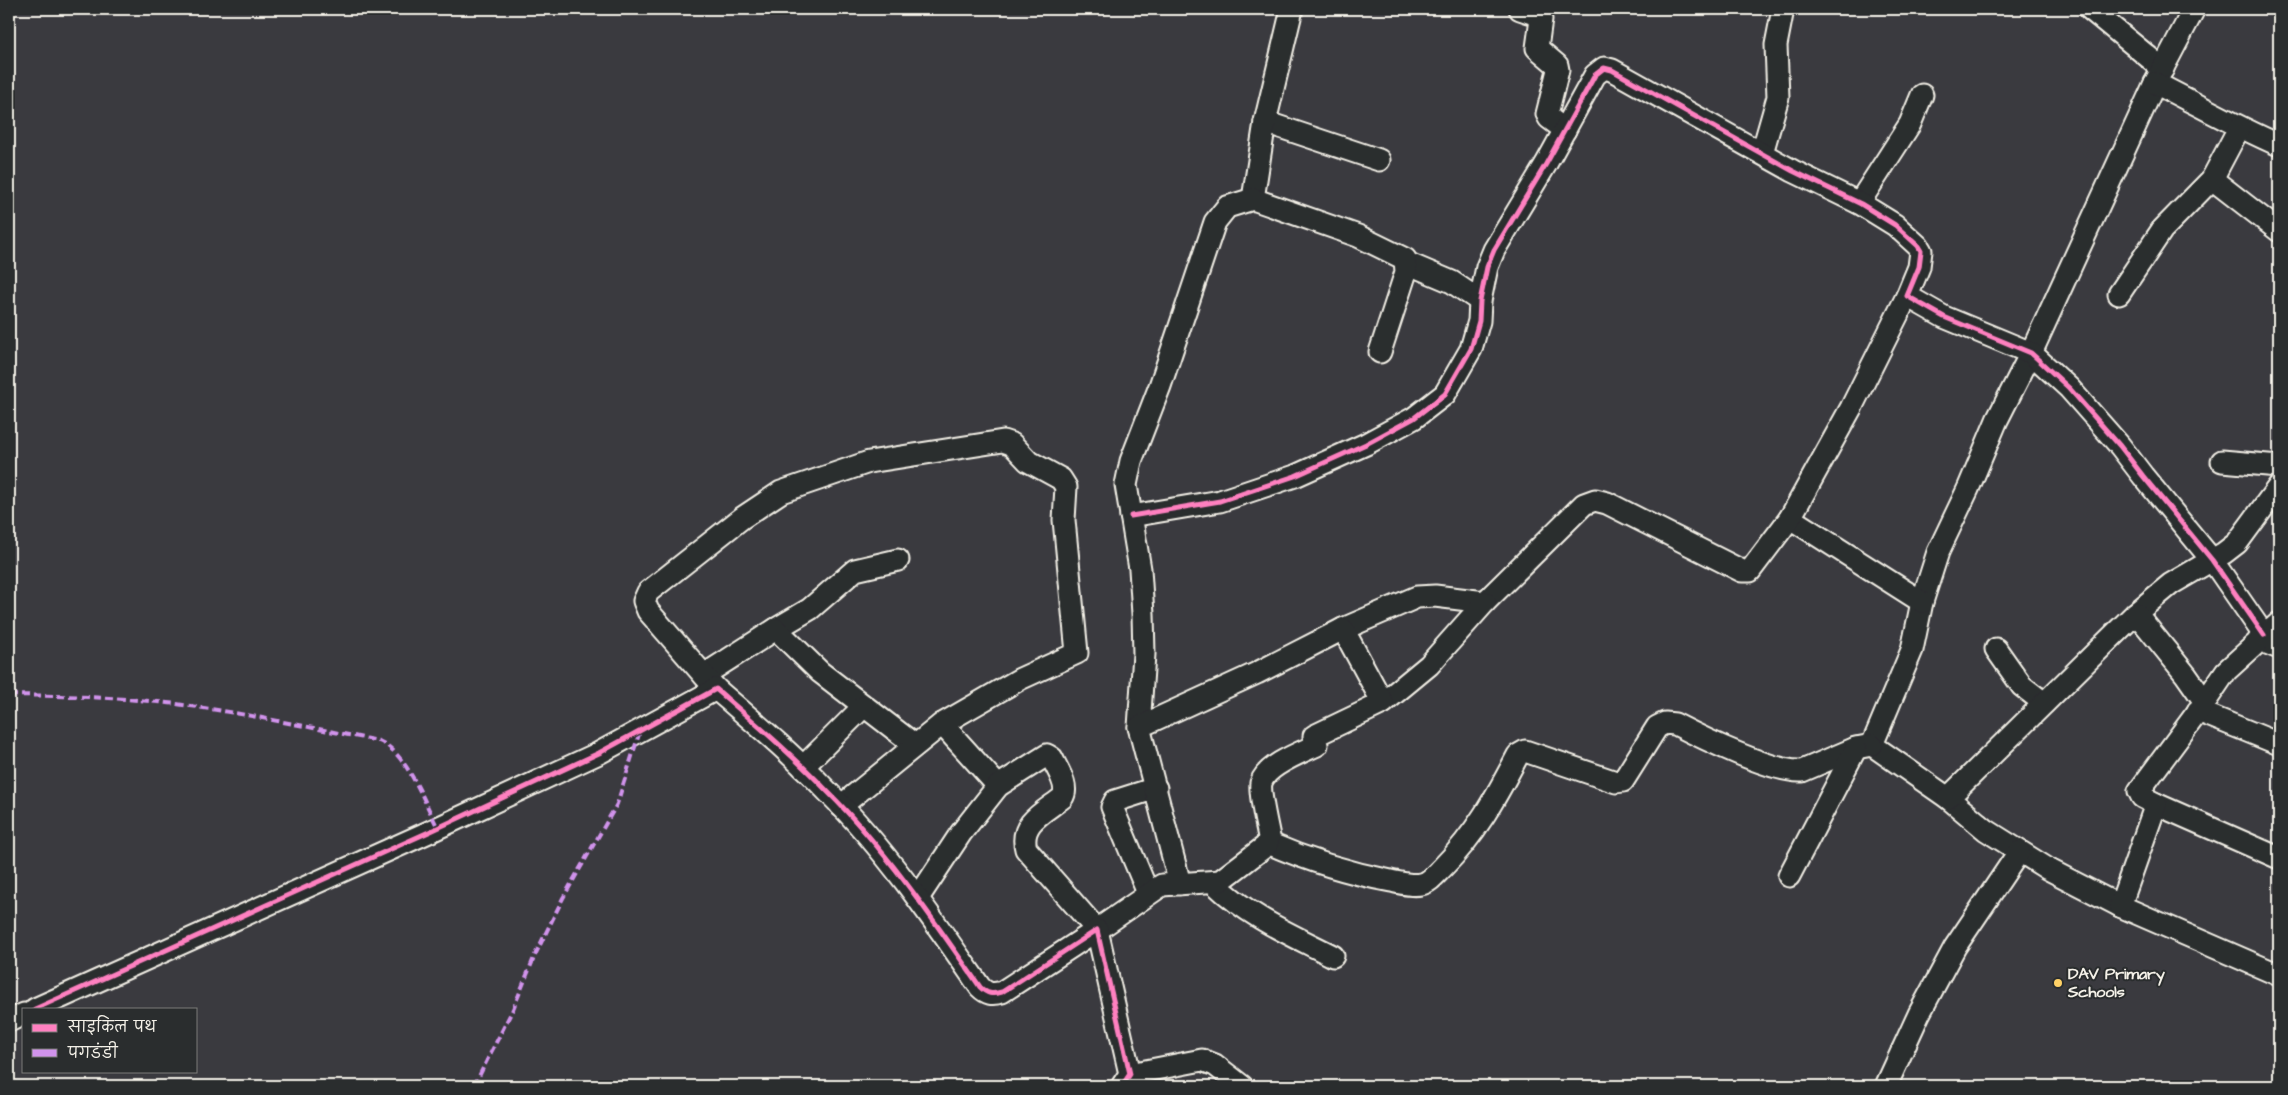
<svg xmlns="http://www.w3.org/2000/svg" width="2288" height="1095" font-family="'Architects Daughter','Playpen Sans Deva',sans-serif">
	<rect width="100%" height="100%" fill="#3a3a3f"/>
	<filter id="ink" filterUnits="userSpaceOnUse"><feTurbulence type="fractalNoise" baseFrequency=".02" numOctaves="2"/><feDisplacementMap in="SourceGraphic" scale="10" xChannelSelector="R" yChannelSelector="G"/><feConvolveMatrix kernelMatrix="1 2 1 2 8 2 1 2 1" color-interpolation-filters="sRGB"/></filter>
	<g filter="url(#ink)">
		<g fill="none" stroke-linecap="round" stroke-linejoin="round">
			<!-- minor casing -->
			<g stroke="#f4f1e8" stroke-width="25">
				<g id="minor">
					<path d="M1520,9L1538,15L1541,19L1537,48L1557,65L1558,70L1547,114L1549,118L1565,130"/>
					<path d="M2090,9L2163,69"/>
					<path d="M2194,9L2155,83L2031,353L1997,420L1968,489L1938,552L1922,602L1912,650L1872,745L1948,798L1986,830L2048,869L2120,906L2279,975"/>
					<path d="M2155,83C2197,104 2237,127 2279,145"/>
					<path d="M1265,122L1379,160"/>
					<path d="M1762,153L1778,97L1776,45L1783,9"/>
					<path d="M2212,179L2279,231"/>
					<path d="M1253,199L1265,122L1292,9"/>
					<path d="M1859,203L1910,124L1922,95"/>
					<path d="M1407,263L1452,282L1480,301"/>
					<path d="M2119,294L2162,230L2212,179L2239,128"/>
					<path d="M2222,461L2279,466"/>
					<path d="M1131,516L1220,501L1295,476L1366,444L1414,418L1445,394L1471,349L1479,321L1480,301L1487,267L1494,250L1546,164L1595,75L1604,68L1612,70L1793,171L1861,204L1895,225L1918,246L1921,251L1919,267L1907,296L1944,317L2031,353L2069,388L2120,446L2143,476L2212,560L2264,635"/>
					<path d="M1790,518L1922,602"/>
					<path d="M776,629L810,609L855,570L898,560"/>
					<path d="M1343,629L1417,597L1435,596L1485,602L1584,504L1595,500L1607,503L1742,571H1750L1790,518L1851,408L1907,296"/>
					<path d="M2259,640L2279,648"/>
					<path d="M1996,649L2022,686L2044,703"/>
					<path d="M704,675L776,629L820,672L915,745"/>
					<path d="M716,689L648,611L644,601L648,592L742,518L781,492L869,462L1003,441L1012,444L1028,461L1061,479L1066,487L1064,520L1077,653L1020,679L942,724"/>
					<path d="M2205,702L2226,671L2279,623"/>
					<path d="M1383,703L1429,665L1485,602"/>
					<path d="M2198,711L2279,744"/>
					<path d="M1139,727L1144,654L1143,614L1140,569L1126,485L1131,461L1160,386L1215,222L1227,207L1253,199L1358,236L1405,259L1406,272L1380,352"/>
					<path d="M803,767L863,707"/>
					<path d="M1948,798L2136,613L2171,584L2224,553L2237,543L2279,486"/>
					<path d="M2156,804L2279,858"/>
					<path d="M841,806L942,724L998,786"/>
					<path d="M1268,843C1307,860 1349,873 1391,881C1401,883 1412,886 1421,884C1429,883 1436,874 1442,868C1476,834 1496,797 1518,755L1525,751L1616,782L1623,781L1657,727L1665,723L1675,724C1702,738 1774,773 1802,771L1856,748L1872,745"/>
					<path d="M1789,876L1856,748"/>
					<path d="M1214,883C1249,917 1290,934 1333,956"/>
					<path d="M1148,893L1112,807L1115,801L1156,788"/>
					<path d="M918,898L961,833L998,786L1047,755L1052,758C1057,769 1070,787 1062,798C1044,812 1019,823 1026,849L1097,930L1162,885L1220,881L1267,845L1269,837C1267,826 1259,793 1261,783C1266,765 1302,752 1317,745L1314,736L1383,703L1343,629L1257,673L1139,727L1180,884"/>
					<path d="M2120,906L2156,804L2142,797L2139,791L2205,702L2186,675L2136,613"/>
					<path d="M35,1009L431,831L599,753L716,689C754,722 793,755 828,792C886,850 933,919 980,987C987,994 992,995 1002,992L1097,930L1130,1074L1122,1086"/>
					<path d="M9,1021L24,1014"/>
					<path d="M1130,1074L1202,1060L1215,1065L1242,1086"/>
					<path d="M1886,1086L1919,1014L1955,947L2019,852"/>
				</g>
			</g>
			<!-- minor -->
			<use href="#minor" stroke="#2a2d2e" stroke-width="21"/>
			<!-- quiet -->
			<g stroke="#d193ec" stroke-width="4" stroke-dasharray="8 4" stroke-linecap="butt">
				<path d="M9,695C65,696 121,697 176,704C245,713 312,728 379,741C407,753 424,802 438,828"/>
				<path d="M474,1086L513,1009L536,953L563,898L617,804L640,731"/>
			</g>
			<!-- cycleway casing -->
			<g stroke="#2a2d2e" stroke-width="8">
				<g id="cycleway">
					<path d="M1131,516L1220,501L1295,476L1366,444L1414,418L1445,394L1471,349L1479,321L1480,301L1487,267L1494,250L1546,164L1595,75L1604,68L1612,70L1793,171L1861,204L1895,225L1918,246L1921,251L1919,267L1907,296L1944,317L2031,353L2069,388L2120,446L2143,476L2212,560L2264,635"/>
					<path d="M35,1009L431,831L599,753L716,689C754,722 793,755 828,792C886,850 933,919 980,987C987,994 992,995 1002,992L1097,930L1130,1074L1122,1086"/>
				</g>
			</g>
			<!-- cycleway -->
			<use href="#cycleway" stroke="#ff80c0" stroke-width="5"/>
		</g>
	</g>
	<!-- markers -->
	<circle fill="#ffd166" stroke="#2a2d2e" stroke-width="2" cx="2058" cy="983" r="5"/>
	<g text-anchor="middle" dominant-baseline="central" stroke-width="4" stroke-linejoin="round" paint-order="stroke">
		<!-- poi labels -->
		<g font-size="16" font-weight="bold" fill="#f4f1e8" stroke="#2a2d2e" text-anchor="start">
			<text x="2068" y="974">DAV Primary<tspan x="2068" dy="18">Schools</tspan></text>
		</g>
	</g>
	<!-- margin -->
	<rect width="2288" height="1095" fill="none" stroke="#2a2d2e" stroke-width="30"/>
	<rect x="15" y="15" width="2258" height="1065" fill="none" stroke="#f4f1e8" stroke-width="2" filter="url(#ink)"/>
	<!-- legend -->
	<rect x="22" y="1008" width="175" height="65" fill="#2a2d2e" stroke="#7b7b78"/>
	<rect x="32" y="1024" width="25" height="8" fill="#ff80c0" stroke="#7b7b78"/>
	<text x="68" y="1032" font-size="15" fill="#f4f1e8">साइकिल पथ</text>
	<rect x="32" y="1049" width="25" height="8" fill="#d193ec" stroke="#7b7b78"/>
	<text x="68" y="1058" font-size="15" fill="#f4f1e8">पगडंडी</text>
</svg>
